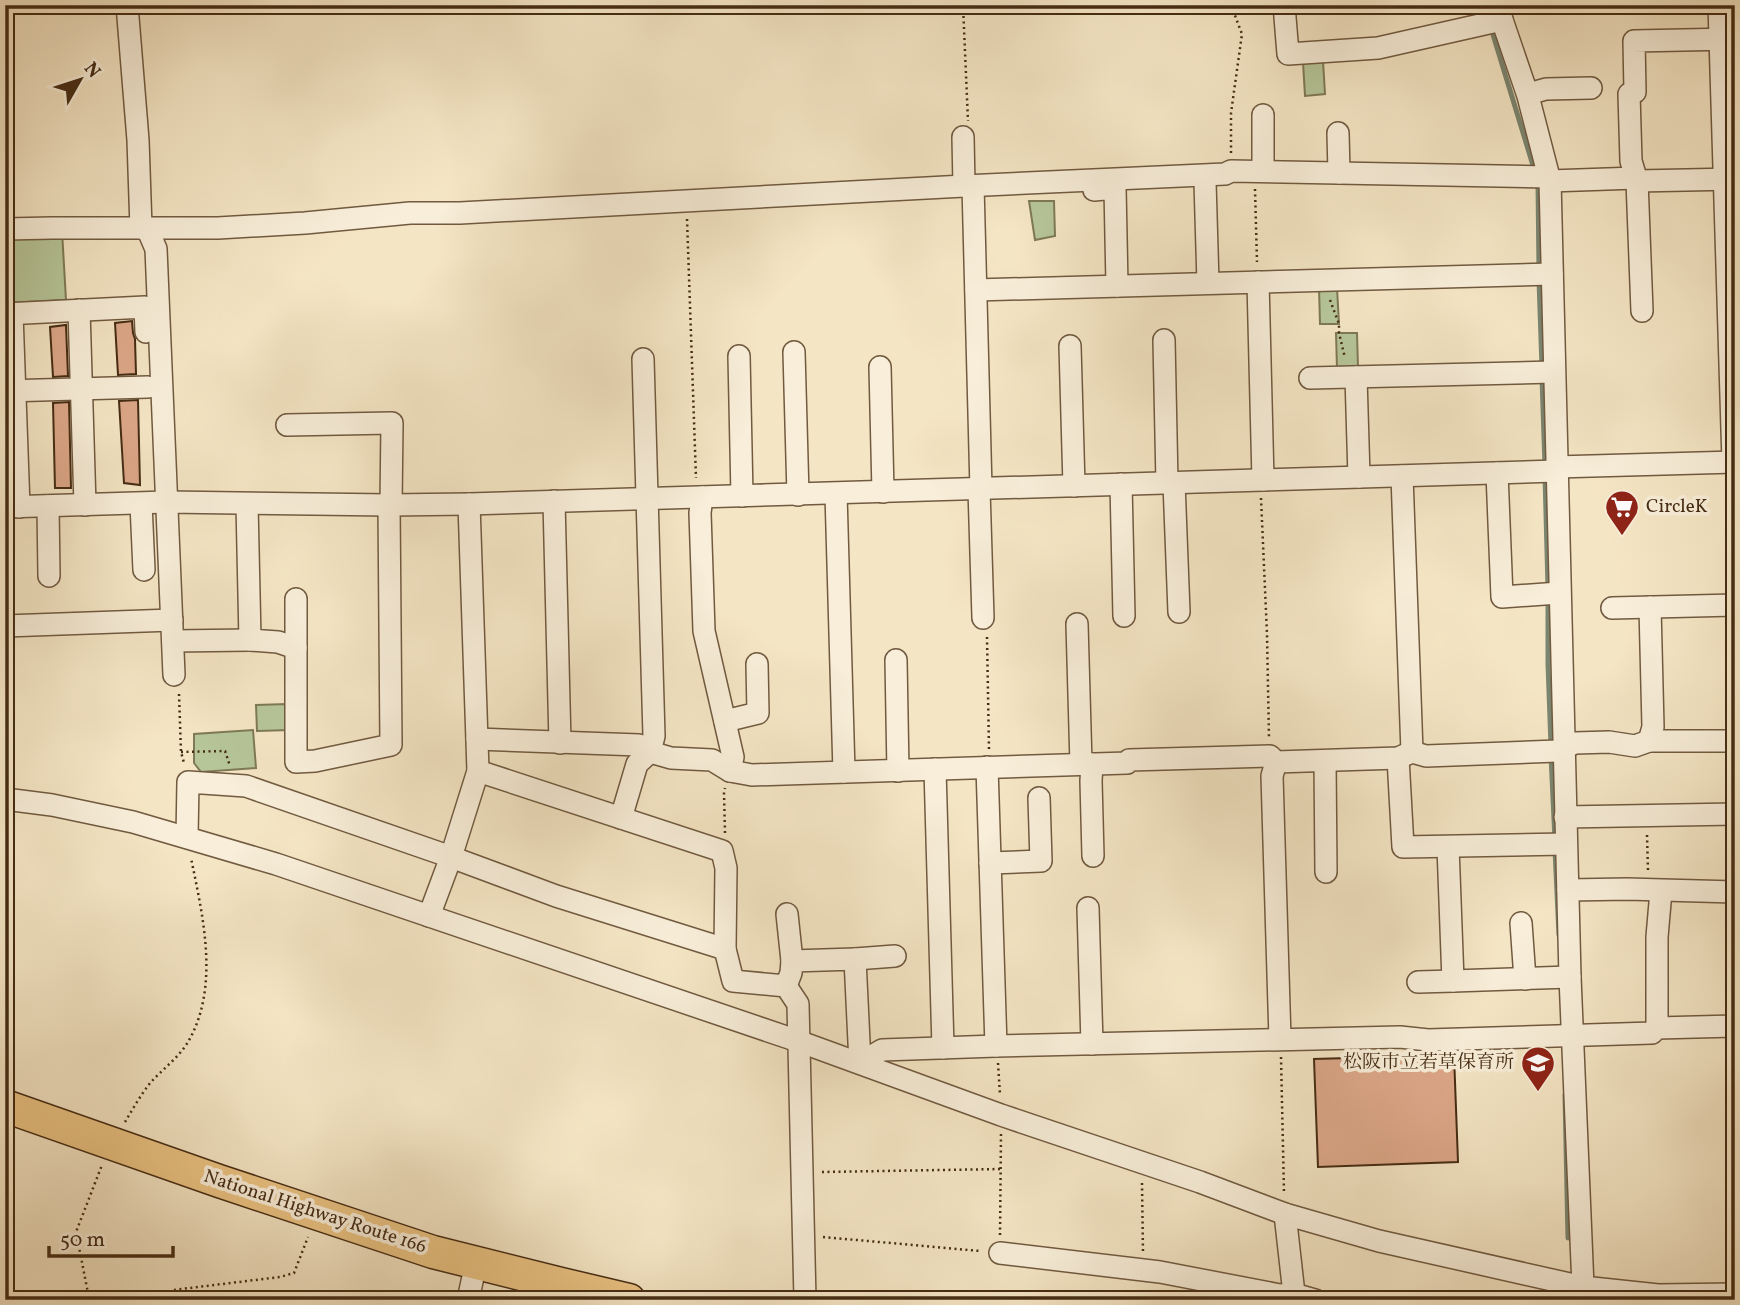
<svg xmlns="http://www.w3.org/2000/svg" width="1740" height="1305" font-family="Vollkorn,'Noto Serif JP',serif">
	<rect width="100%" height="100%" fill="#f4e5c4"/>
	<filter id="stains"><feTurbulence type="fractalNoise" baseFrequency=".00286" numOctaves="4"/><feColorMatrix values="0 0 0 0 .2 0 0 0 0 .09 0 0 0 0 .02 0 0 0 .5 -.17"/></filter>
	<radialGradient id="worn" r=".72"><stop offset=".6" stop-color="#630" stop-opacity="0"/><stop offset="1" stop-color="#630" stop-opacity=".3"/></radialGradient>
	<!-- green -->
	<g fill="#b6c699" stroke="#7e7956" stroke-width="2">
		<path d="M1323,61L1325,94L1305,96L1303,62Z"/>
		<path d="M1029,201H1054L1055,236L1035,240Z"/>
		<path d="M62,231L66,300L5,303V234Z"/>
		<path d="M1319,288H1337L1339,324H1320Z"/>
		<path d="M1336,333H1357L1358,367L1337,368Z"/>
		<path d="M287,704L290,730L257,731L256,705Z"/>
		<path d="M253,730L256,768L201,772L194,763V734Z"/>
	</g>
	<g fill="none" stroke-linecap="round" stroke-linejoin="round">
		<!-- stream -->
		<g stroke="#7a8570" stroke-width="5">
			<path d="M1483,5L1488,18"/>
			<path d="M1491,28L1535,172"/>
			<path d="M1538,182L1539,270"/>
			<path d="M1539,280L1542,368"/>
			<path d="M1542,378L1545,466"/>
			<path d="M1545,476L1548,588"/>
			<path d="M1548,598V664L1551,746"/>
			<path d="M1551,756L1555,840"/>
			<path d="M1555,850L1559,935"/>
			<path d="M1565,1095L1568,1238"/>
		</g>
	</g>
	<!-- building -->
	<g fill="#dca788" stroke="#452c14" stroke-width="2">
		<path d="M132,321L133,333L135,339L136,374L118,375L115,323Z"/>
		<path d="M66,325L68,376L53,377L50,327Z"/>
		<path d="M138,400L140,485L124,483L119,401Z"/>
		<path d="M69,402L71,488H55L53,403Z"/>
		<path d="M1454,1055L1458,1162L1318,1167L1314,1059Z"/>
	</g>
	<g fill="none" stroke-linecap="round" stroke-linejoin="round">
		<!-- minor casing -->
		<g stroke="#715a40" stroke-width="24">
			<g id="minor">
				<path d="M127,5L138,140L141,228"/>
				<path d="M1284,5L1288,54L1378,48L1502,20"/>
				<path d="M1497,5L1528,96L1550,181L1570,977L1583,1287L1582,1300"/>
				<path d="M1719,5L1733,462"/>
				<path d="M1528,94L1546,89L1591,88"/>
				<path d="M1263,115V171"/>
				<path d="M1338,133L1339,173"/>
				<path d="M963,137L964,186"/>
				<path d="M1550,181L1636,178"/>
				<path d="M1637,181L1735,179"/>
				<path d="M1205,182L1208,283"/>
				<path d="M973,186L981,489"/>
				<path d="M1094,190L1115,188L1117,286"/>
				<path d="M147,228L156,249L174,675"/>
				<path d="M5,229L52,228H218L305,223L410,213H460L964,186L1225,174L1231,171L1549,177"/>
				<path d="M1258,282L1263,480"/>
				<path d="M976,290L1552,274"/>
				<path d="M79,310L85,505"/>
				<path d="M1642,311L1637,181L1631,161L1629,94L1635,92L1634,41L1732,39"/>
				<path d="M5,314L145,307L146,332"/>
				<path d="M12,314L19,507"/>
				<path d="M1164,340L1167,483"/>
				<path d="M1070,346L1074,486"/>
				<path d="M794,352L798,495"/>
				<path d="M739,356L742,496"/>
				<path d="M880,367L883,492"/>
				<path d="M1356,377L1359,477"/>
				<path d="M1310,378L1554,372"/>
				<path d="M5,391L148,387"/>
				<path d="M287,425L392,423L391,505"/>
				<path d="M1556,467L1735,462"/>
				<path d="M1497,473L1502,597L1559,593"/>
				<path d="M1402,476L1412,752"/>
				<path d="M1174,483L1179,612"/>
				<path d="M1121,484L1124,616"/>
				<path d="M979,489L983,618"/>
				<path d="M836,494L844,772"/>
				<path d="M702,497L700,513L704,631L733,757L730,771"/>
				<path d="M554,501L560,743"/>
				<path d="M141,504L144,570"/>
				<path d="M247,504L250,640L278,642L296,648"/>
				<path d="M48,506L49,576"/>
				<path d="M5,507L167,502L389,505L469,504L1556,471"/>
				<path d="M296,599V762L315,761L391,745L389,505"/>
				<path d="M1612,608L1735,605"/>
				<path d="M1077,624L1081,764"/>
				<path d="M5,626L172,620"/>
				<path d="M173,641L250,640"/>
				<path d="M896,660L898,771"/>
				<path d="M725,721L758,713L757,664"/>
				<path d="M477,739L639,745L650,752L654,736L643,359"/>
				<path d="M1649,741L1653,727L1650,607"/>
				<path d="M1398,758L1403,847L1566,844"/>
				<path d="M1325,761L1326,872"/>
				<path d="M1276,762L1272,776L1280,1039"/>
				<path d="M1092,764L1091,781L1093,856"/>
				<path d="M987,767L996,1046"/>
				<path d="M935,769L943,1048"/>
				<path d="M478,771L722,851L726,868L725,949L733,981L786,986L798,1004L805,1300"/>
				<path d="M5,799L52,805L133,822L276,864L798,1041L1001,1115L1200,1182L1285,1214L1379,1241L1583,1287L1658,1295L1735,1294"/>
				<path d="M1565,817L1735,814"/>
				<path d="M621,818L637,764L650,752L671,758L712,760L730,771L752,775L1127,763L1129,760L1270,756L1276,762L1398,758L1412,752L1426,756L1557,751L1575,743L1609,742L1635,746L1649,741H1735"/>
				<path d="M187,837L188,782L246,786L451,857L556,896L725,949"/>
				<path d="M1448,847L1453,981L1570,977"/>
				<path d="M990,863L1041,861L1039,798"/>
				<path d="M1568,890L1627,889L1735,892"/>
				<path d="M1088,908L1092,1044"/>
				<path d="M787,914L792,961"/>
				<path d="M429,916L451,857L478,771L469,504"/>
				<path d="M1521,923L1525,979"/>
				<path d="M855,959L895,956"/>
				<path d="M1418,982L1453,981"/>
				<path d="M786,986L791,973L792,961L855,959L860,1063L882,1050L996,1046L1400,1037L1428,1040L1652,1033L1657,1028L1735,1026"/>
				<path d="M1657,1028V937L1661,891"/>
				<path d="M1285,1214L1294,1294"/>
				<path d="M1000,1253L1160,1272L1280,1295L1294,1294L1315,1300"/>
				<path d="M468,1300L476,1263"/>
			</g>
		</g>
		<!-- highway casing -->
		<g stroke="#452c14" stroke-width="35">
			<path id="highway" d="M5,1106L219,1181L433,1252L561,1284L629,1300"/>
		</g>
		<!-- path -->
		<g stroke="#452c14" stroke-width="2.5" stroke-dasharray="2 3.5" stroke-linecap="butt">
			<path d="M963,5L968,121"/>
			<path d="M1231,153V113L1242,34L1231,5"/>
			<path d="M1255,189L1257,262"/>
			<path d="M687,219L696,478"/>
			<path d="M1330,300L1339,324V333L1345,358"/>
			<path d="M1261,498L1267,634L1269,739"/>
			<path d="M987,637L989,750"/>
			<path d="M179,694L181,752L184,763"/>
			<path d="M181,752L225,751L230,766"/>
			<path d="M725,833L724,793L725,788"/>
			<path d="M1647,835L1648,870"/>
			<path d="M1281,1057L1284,1193"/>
			<path d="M998,1063L1000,1095"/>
			<path d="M125,1122C133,1109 141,1094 151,1082C163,1069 179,1057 188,1042C220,987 203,917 191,858"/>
			<path d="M822,1172L1001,1169"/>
			<path d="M1142,1183L1143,1253"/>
			<path d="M1000,1235L1001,1133"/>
			<path d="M823,1237L980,1251"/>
			<path d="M65,1300L88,1293L76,1232L102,1165"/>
			<path d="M174,1300L173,1290L280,1277L294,1273L308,1237"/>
			<path d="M1158,1300L1159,1290"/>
		</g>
		<!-- minor -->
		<use href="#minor" stroke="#f8eed9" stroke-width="21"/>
		<!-- highway -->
		<use href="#highway" stroke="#eac282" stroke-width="32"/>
	</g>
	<!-- icons -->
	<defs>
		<g id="supermarket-pin" transform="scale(1.75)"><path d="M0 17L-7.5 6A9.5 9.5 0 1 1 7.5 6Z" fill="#8f2418" stroke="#f8eed9"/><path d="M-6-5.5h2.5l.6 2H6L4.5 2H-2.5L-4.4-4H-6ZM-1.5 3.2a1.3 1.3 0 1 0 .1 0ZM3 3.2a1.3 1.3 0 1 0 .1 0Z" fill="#fff"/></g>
		<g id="school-pin" transform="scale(1.75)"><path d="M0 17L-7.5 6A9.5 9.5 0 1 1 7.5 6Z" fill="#8f2418" stroke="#f8eed9"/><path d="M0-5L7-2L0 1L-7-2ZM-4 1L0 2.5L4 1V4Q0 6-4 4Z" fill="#fff"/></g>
	</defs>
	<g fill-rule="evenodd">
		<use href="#supermarket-pin" x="1622" y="507"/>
		<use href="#school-pin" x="1538" y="1063"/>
	</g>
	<g text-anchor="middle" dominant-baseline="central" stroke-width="7" stroke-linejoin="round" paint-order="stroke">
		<!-- poi labels -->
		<g font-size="19" fill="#452c14" stroke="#f8eed9" text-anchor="start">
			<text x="1646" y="507">CircleK</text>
			<text x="1514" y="1063" text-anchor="end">松阪市立若草保育所</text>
		</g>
		<!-- street labels -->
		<g font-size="19" fill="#452c14" stroke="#f8eed9">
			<text transform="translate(315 1212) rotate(18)">National Highway Route 166</text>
		</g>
	</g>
	<!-- margin -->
	<rect width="1740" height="1305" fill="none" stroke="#f4e5c4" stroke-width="28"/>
	<rect x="7" y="7" width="1726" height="1291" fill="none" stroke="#452c14" stroke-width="3.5"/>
	<rect x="14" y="14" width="1712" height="1277" fill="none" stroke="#452c14" stroke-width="2"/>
	<!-- north arrow -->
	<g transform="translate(80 80) rotate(51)" stroke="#f8eed9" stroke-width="5" paint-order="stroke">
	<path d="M0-5L12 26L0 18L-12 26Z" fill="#452c14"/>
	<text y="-10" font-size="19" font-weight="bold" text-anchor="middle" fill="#452c14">N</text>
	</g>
	<!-- scale -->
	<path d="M49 1246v10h124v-10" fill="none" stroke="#452c14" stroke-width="3.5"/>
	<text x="60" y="1246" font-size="21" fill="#452c14" stroke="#f8eed9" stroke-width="5" paint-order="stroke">50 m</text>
	<rect width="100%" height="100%" filter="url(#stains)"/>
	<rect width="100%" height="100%" fill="url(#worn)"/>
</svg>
